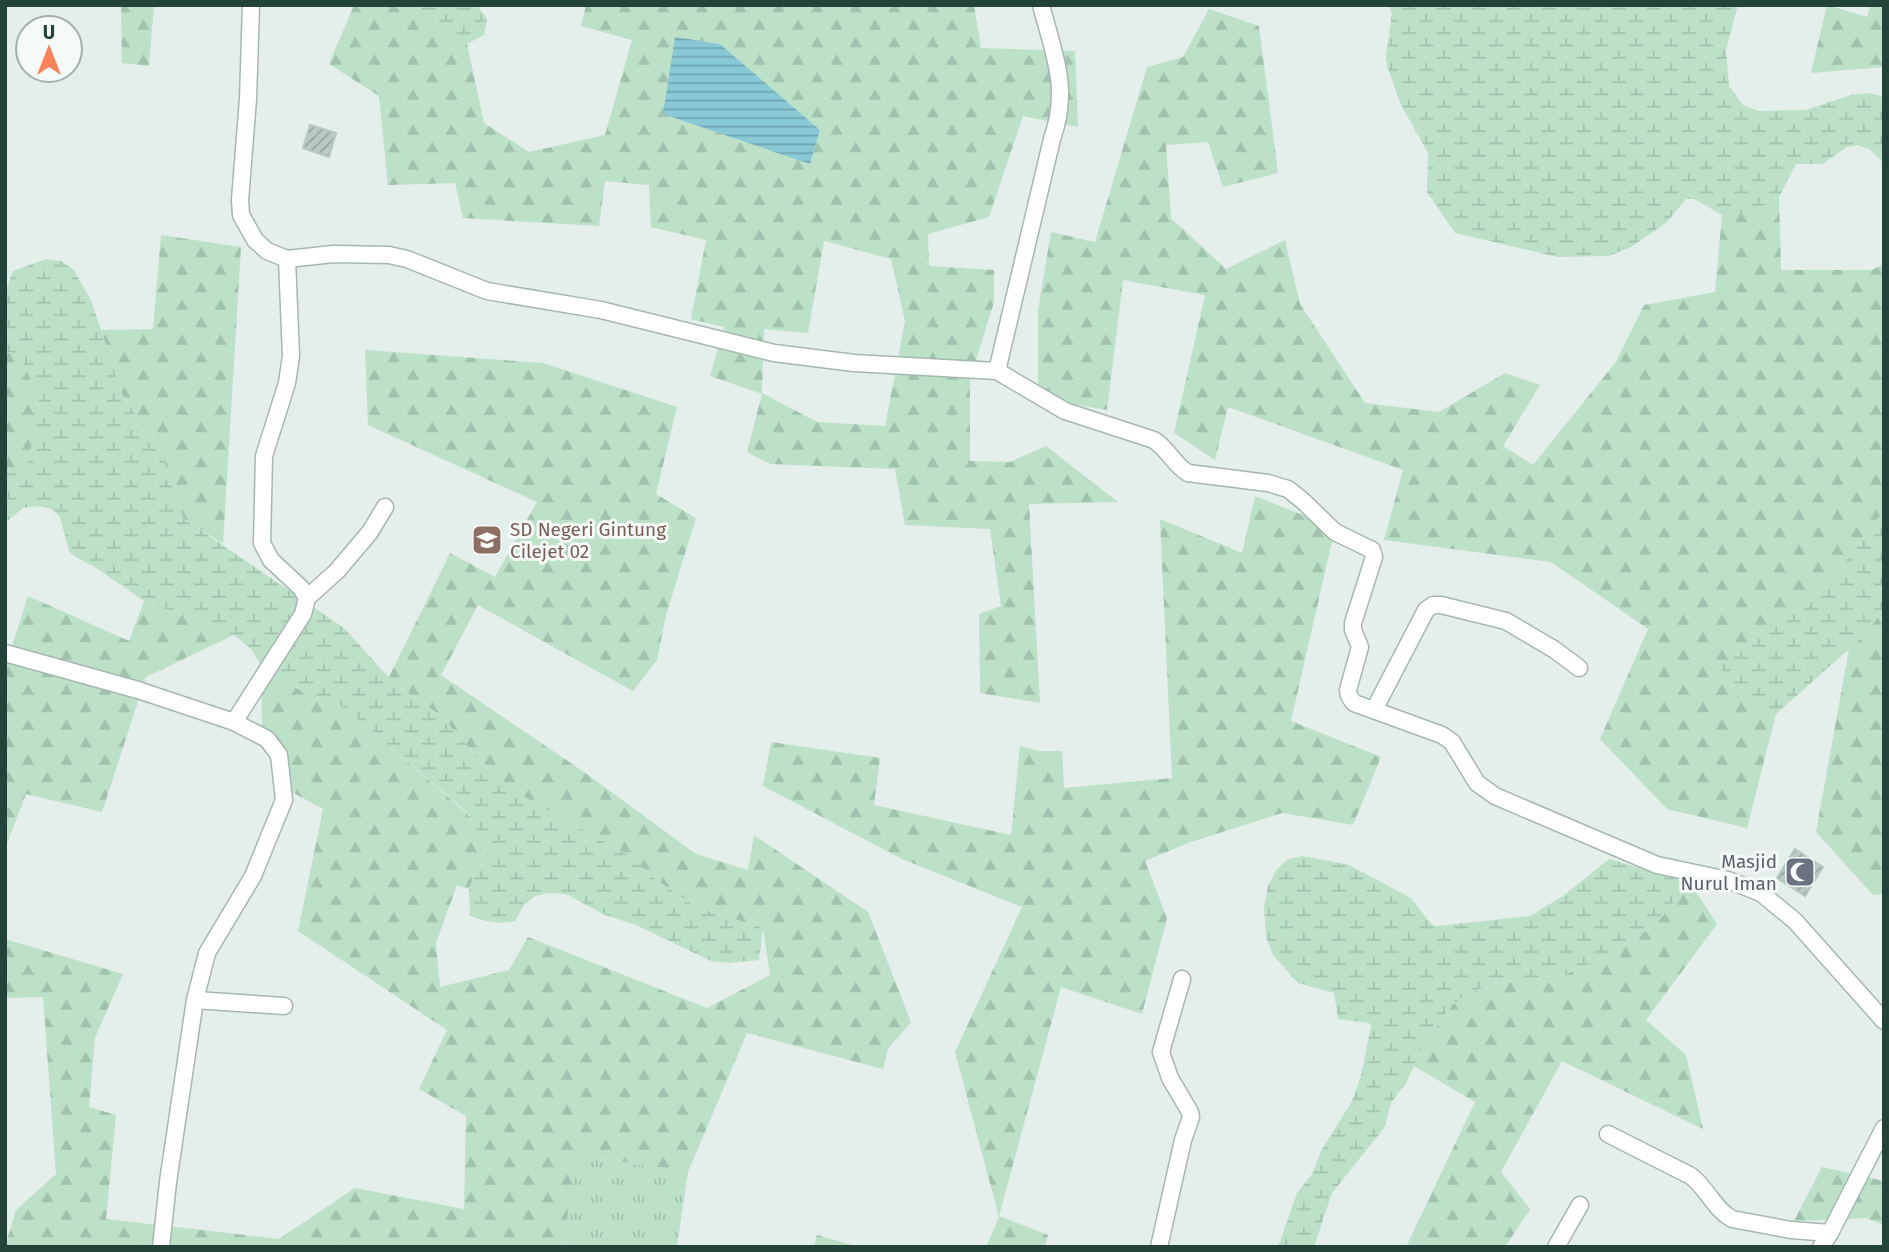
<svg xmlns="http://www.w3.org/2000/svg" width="1889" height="1252" font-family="'Fira Sans',sans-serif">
	<defs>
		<pattern id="grass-tufts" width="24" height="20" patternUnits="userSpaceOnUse" patternTransform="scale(1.75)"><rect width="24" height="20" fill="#bce1c7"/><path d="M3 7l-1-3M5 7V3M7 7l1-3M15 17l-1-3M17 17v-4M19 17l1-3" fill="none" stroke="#a1c2ac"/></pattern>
		<pattern id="forest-firs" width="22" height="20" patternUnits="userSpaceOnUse" patternTransform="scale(1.75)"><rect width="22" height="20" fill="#bce1c7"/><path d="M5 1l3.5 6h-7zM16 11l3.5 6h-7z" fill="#a1c2ac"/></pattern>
		<pattern id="wetland-marsh" width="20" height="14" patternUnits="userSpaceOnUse" patternTransform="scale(1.75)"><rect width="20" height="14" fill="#bce1c7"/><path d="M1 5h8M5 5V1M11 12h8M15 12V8" fill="none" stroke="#a1c2ac"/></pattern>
		<pattern id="water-rules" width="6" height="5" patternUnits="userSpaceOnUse" patternTransform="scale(1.75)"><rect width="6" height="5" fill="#89c9d6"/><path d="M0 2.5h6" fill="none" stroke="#70a5af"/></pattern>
		<pattern id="building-hatch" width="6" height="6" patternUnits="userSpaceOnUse" patternTransform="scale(1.75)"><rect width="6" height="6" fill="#b9cac3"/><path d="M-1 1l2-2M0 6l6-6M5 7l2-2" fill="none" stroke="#96a69f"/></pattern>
	</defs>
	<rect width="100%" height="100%" fill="#e4eeea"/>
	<!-- grass -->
	<path fill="url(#grass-tufts)" d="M577,1155L688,1172L677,1247H562Z"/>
	<!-- forest -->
	<g fill="url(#forest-firs)" fill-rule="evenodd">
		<path d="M121,5H154L149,66L122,63Z"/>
		<path d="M354,5H405L455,40L467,44L484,123L529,152L605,135L632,40L581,26L586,5H974L981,48L1075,51L1078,127L1023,116L989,217L928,234L929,266L994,270V302L970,379V461L1010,462L1046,446L1118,502L1029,504L1040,703L980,693L979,614L1001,606L990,529L905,525L895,469L770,464L747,452L762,394L710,376L724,327L691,319L706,240L651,227L649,185L605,181L599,226L463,218L455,183L388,185L379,96L329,64ZM675,38L720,44L820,130L810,164ZM824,241L891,259L905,321L885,426L817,422L762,393L764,329L808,333Z"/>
		<path d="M1827,5L1867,17L1871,5H1884V67L1811,73Z"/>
		<path d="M1209,9L1259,26L1278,173L1223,187L1208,142L1166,145L1171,218L1226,269L1285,240L1300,304L1365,403L1439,412L1505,373L1540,385L1503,446L1533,465L1615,363L1644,305L1715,292L1722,215L1747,214L1779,197L1781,270H1872L1884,264V514L1875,521L1833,579L1811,601L1724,664L1722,670L1737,692L1776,714L1747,828L1667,809L1600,739L1648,629L1551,562L1384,540L1403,470L1228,407L1215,460L1174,433L1205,295L1123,280L1107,410L1055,401L1038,395V311L1051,232L1095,242L1147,67L1183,57Z"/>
		<path d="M161,235L241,247L223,544L183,518L161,452L122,394L101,330L153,329Z"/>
		<path d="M365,350L543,363L677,407L656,494L696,518L666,615L657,660L633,691L478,605L441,675L584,772L696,854L748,870L754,835L868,912L911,1022L888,1049L883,1069L747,1033L688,1172L578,1155L562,1247H5L16,1210L56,1174L43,997L5,998V939L123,974L95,1038L89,1107L116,1115L106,1219L279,1239L355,1188L464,1209L466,1116L419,1089L447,1030L298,931L323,809L286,789L262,735L261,665L279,681L343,707L467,813L487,851L486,862L476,871L469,889L457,885L436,943L440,987L509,970L528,937L707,1008L770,975L763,928L696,907L655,879L627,854L517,793L486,768L441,716L406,692L389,677L450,553L495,577L537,502L368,425Z"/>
		<path d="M5,351L17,354C24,363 36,388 38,399C41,418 30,452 25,471L14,473H5Z"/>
		<path d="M1255,496L1335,528L1291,721L1381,757L1353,825L1282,813L1188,843L1145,861L1167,918L1142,1014L1061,987L999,1216L1048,1235L1045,1247H986L999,1217L955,1052L1022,907L902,859L763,786L771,742L880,758L874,805L1011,835L1020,746L1039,751H1062L1064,788L1172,778L1160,519L1242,553Z"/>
		<path d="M28,596L129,641L144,601L234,635L146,677L102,812L26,794L5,849V668Z"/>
		<path d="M1884,611V894L1873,895L1816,832L1849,649L1867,633L1879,615Z"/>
		<path d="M1690,883L1717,924L1646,1020L1686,1055L1703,1129L1562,1061L1501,1172L1530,1209L1505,1247H1406L1475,1102L1414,1066L1424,1044L1452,1005L1466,995L1492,984L1566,974L1596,961L1653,927Z"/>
		<path d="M1822,1167L1884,1181V1225L1866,1218L1794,1221Z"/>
		<path d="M817,1235L859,1247H814Z"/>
	</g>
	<!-- wetland -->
	<g fill="url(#wetland-marsh)">
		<path d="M405,5H477L487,19L484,35L467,44L455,40Z"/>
		<path d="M1389,5H1738L1726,50L1729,86L1743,105L1759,111L1805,110L1851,95L1869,93L1884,97V163L1869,149L1857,145L1847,147L1822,164H1796L1779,197L1747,214L1722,215L1694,199H1686L1667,222L1631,247L1609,256L1558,257L1455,233L1427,192L1428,153L1401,105L1387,66L1386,55L1392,14Z"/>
		<path d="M46,259L61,261L73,269L91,300L122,394L161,452L183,518L344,628L382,670L406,692L441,716L486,768L517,793L627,854L655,879L696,907L763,928L759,960L730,963L711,961L636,925L605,915L566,894L547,893L535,896L524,905L515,921C499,925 485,921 470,916L469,889L476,871L486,862L487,851L467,812L343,707L279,681L261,665L251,649L234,635L144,601L96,568L74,556L69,551L60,517L52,509L39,506L23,508L5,523V473H14L25,471C30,452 41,418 38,399C36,388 24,363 17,354L5,351V293L13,271Z"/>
		<path d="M1884,514V611L1879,615L1867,633L1776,714L1737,692L1722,670L1723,664L1811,601L1833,579L1875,520Z"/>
		<path d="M1303,856L1349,865L1411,898L1432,925L1437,926L1530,916L1563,896L1609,859L1690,883L1653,927L1596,961L1566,974L1492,984L1466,995L1452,1005L1424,1044L1406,1083L1391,1103L1384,1128L1332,1193L1314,1247H1278L1297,1193L1312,1174L1321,1151L1352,1101L1361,1076L1371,1026L1369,1023L1338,1019L1334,993L1298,983L1273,955L1266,937L1264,906L1268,886L1277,869L1288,859Z"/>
	</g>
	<!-- water -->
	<path fill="url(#water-rules)" d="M675,37L720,44L820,130L810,164L663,114Z"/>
	<!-- building -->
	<g fill="url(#building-hatch)" stroke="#b6c9c1" stroke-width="2">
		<path d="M310,125L336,133L329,157L303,148Z"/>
		<path d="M1795,849L1823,867L1805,896L1777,878Z"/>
	</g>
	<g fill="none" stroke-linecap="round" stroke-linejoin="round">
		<!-- minor casing -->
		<g stroke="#a6b7b2" stroke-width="19">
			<g id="minor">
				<path d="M251,5L248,99L240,200L241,215L255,240L267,251L287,259L333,254L389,255L407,259L487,291L601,310L774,353L854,363L997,371L1065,411L1154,440C1169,450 1174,465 1188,473L1268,483L1288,489L1303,501L1335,532L1372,550L1374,557L1353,623V630L1360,647L1348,690L1349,696L1354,703L1442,735L1452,742L1477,783L1495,796L1657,865L1728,880L1761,893L1795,921L1884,1021"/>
				<path d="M997,371L1052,139C1070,88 1054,55 1041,5"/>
				<path d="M307,598L337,571L370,532L385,507"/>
				<path d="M5,653L138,690L234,722"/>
				<path d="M1374,710L1426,610L1433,605H1441L1506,621L1555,650L1579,668"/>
				<path d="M195,1000L284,1006"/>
				<path d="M1608,1134L1691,1176C1707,1188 1714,1209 1732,1219L1791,1230L1830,1233"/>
				<path d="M161,1247L168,1182L195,1000L207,953L253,876L284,800L279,755L267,739L234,722L303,614L307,598L301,588L271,560L262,543L264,456L287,383L291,356L287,259"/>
				<path d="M1159,1247L1183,1140L1191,1117L1190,1112L1170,1078L1161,1052L1182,979"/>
				<path d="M1556,1247L1580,1205"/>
				<path d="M1821,1247L1830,1233L1884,1128"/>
			</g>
		</g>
		<!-- minor -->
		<use href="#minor" stroke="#fff" stroke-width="16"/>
	</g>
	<!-- icons -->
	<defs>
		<g id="school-square" transform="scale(1.575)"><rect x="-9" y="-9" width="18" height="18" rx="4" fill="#8d6e63" stroke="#f5faf8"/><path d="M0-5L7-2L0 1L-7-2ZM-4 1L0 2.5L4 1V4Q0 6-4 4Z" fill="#fff"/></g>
		<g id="mosque-square" transform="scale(1.575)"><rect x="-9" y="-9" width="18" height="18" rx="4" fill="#6b7280" stroke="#f5faf8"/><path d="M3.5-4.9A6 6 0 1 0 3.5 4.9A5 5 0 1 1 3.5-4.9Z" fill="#fff"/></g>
	</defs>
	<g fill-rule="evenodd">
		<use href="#school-square" x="487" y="540"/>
		<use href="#mosque-square" x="1800" y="872"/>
	</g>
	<g text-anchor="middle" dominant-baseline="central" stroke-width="6" stroke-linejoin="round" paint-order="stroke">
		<!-- education labels -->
		<g font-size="19" fill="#785e54" stroke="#f5faf8" text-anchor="start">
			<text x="510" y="529">SD Negeri Gintung<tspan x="510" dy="22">Cilejet 02</tspan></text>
		</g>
		<!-- worship labels -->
		<g font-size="19" fill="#5b616d" stroke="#f5faf8" text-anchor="end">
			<text x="1777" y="861">Masjid<tspan x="1777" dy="22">Nurul Iman</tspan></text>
		</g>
	</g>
	<!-- border -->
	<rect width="1889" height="1252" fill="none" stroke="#22423a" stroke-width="14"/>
	<!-- north arrow -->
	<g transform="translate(49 49)"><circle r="33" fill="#f5faf8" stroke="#a1b0ac" stroke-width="2"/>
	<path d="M0-5L12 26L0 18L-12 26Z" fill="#fa8256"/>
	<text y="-10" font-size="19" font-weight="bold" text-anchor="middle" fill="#22423a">U</text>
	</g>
</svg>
